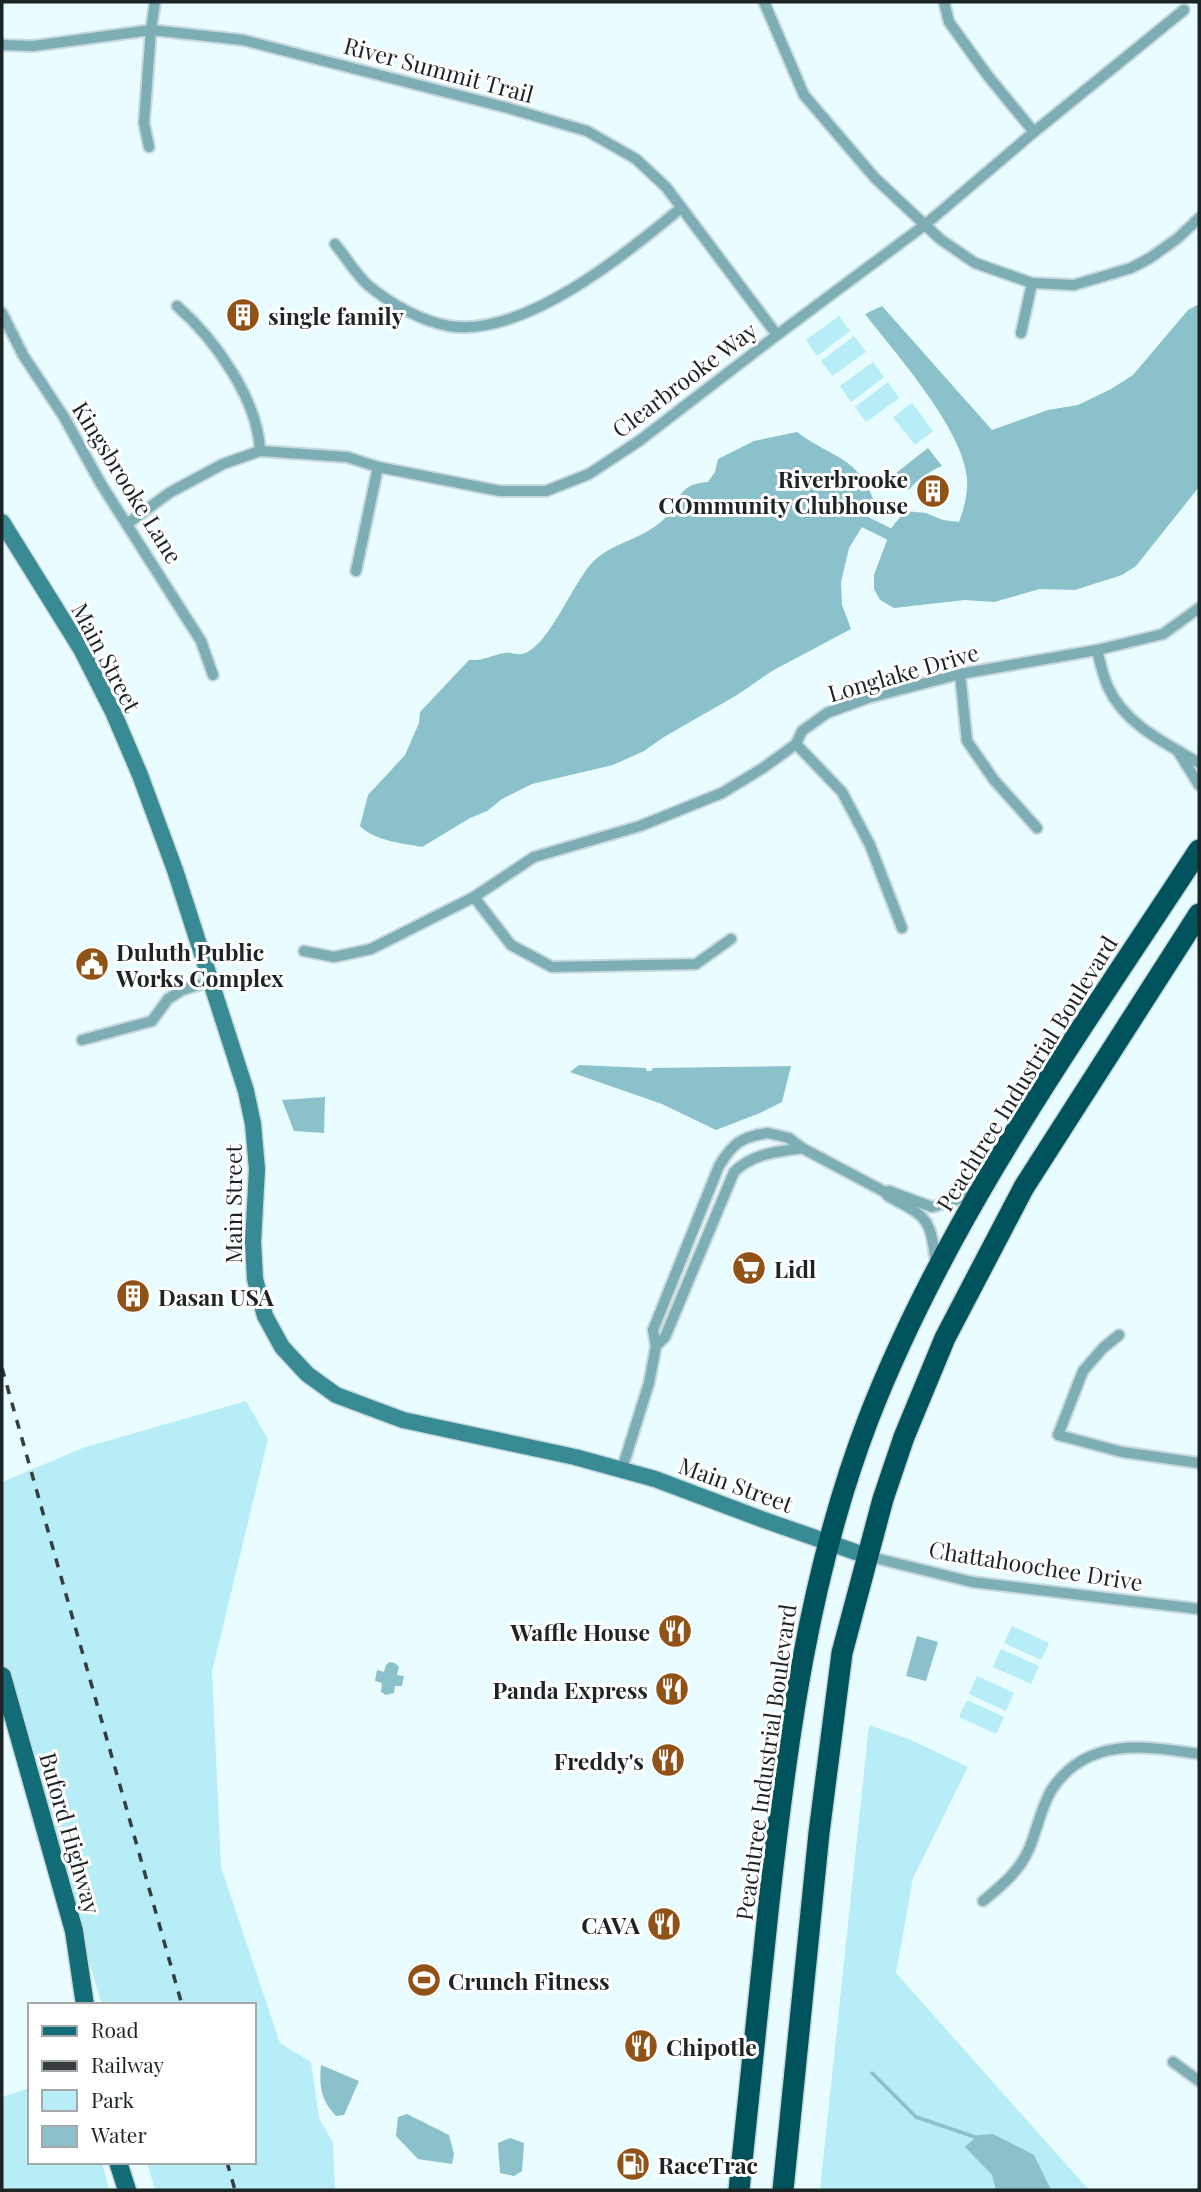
<svg xmlns="http://www.w3.org/2000/svg" width="1201" height="2192" font-family="'Playfair Display',serif">
	<rect width="100%" height="100%" fill="#e9fcff"/>
	<!-- green -->
	<g fill="#b6edf6">
		<path d="M839,316L850,331L817,356L806,340Z"/>
		<path d="M854,336L866,352L832,376L821,361Z"/>
		<path d="M873,362L884,377L851,402L840,386Z"/>
		<path d="M888,382L899,398L866,422L855,407Z"/>
		<path d="M912,403L933,431L915,445L893,417Z"/>
		<path d="M246,1401L268,1439L212,1672L221,1867L280,2043L311,2062L319,2118L333,2143L335,2190H155L147,2162H254V2005H102L2,1666V1482L83,1448Z"/>
		<path d="M1012,1626L1049,1643L1041,1660L1004,1643Z"/>
		<path d="M1001,1649L1039,1666L1031,1684L993,1667Z"/>
		<path d="M977,1676L1014,1693L1006,1711L969,1694Z"/>
		<path d="M967,1700L1004,1717L996,1734L959,1717Z"/>
		<path d="M869,1725L911,1740L968,1767L913,1878L896,1973L1089,2190H820Z"/>
		<path d="M30,2088V2162H102L109,2190H2V2097Z"/>
	</g>
	<!-- water -->
	<g fill="#8bc1ca">
		<path d="M1199,304V487L1136,566L1122,575L1075,590L1040,589L994,602L965,600L894,608L880,600L874,589V575L892,527L905,511L926,513L943,520L959,522C964,508 968,494 967,479C964,430 896,354 865,314L882,306L992,430L1048,410L1078,405L1111,389L1133,375L1188,310Z"/>
		<path d="M797,432C831,458 857,455 874,501L865,522L849,548L841,582L842,605L851,629L772,671L737,695L664,737L644,751L613,765L532,784L502,799L487,811L470,818L422,847C402,843 375,841 360,826L368,795L405,755L419,723L420,712L469,660C485,661 491,655 505,653C511,652 516,655 522,654C550,648 574,577 597,558C617,542 643,538 662,521C682,503 675,484 708,482L715,472L718,459L754,441Z"/>
		<path d="M928,448L942,466C930,471 917,479 909,490L896,473Z"/>
		<path d="M579,1065L646,1068L647,1071H651L653,1068L791,1066L782,1102L760,1113L716,1130L662,1104L570,1072Z"/>
		<path d="M325,1097L324,1133L294,1131L282,1100Z"/>
		<path d="M917,1636L938,1642L926,1681L906,1676Z"/>
		<path d="M389,1662L395,1663L399,1667L397,1675L404,1676L402,1686H395L394,1693L386,1695L381,1692L382,1683L375,1681L377,1670L384,1672L386,1665Z"/>
		<path d="M321,2065L359,2081L344,2115L336,2116C321,2100 319,2087 321,2065Z"/>
		<path d="M407,2114L449,2135L454,2154L452,2164L418,2159L396,2136L398,2117Z"/>
		<path d="M993,2134L1034,2155L1051,2190H996L992,2175L965,2147L978,2135Z"/>
		<path d="M510,2138L524,2143L522,2171L514,2176L500,2173L498,2143Z"/>
	</g>
	<g fill="none" stroke-linecap="round" stroke-linejoin="round">
		<!-- stream -->
		<path stroke="#8bc1ca" stroke-width="3.5" d="M872,2073L916,2117L978,2138"/>
		<!-- canal -->
		<path stroke="#8bc1ca" stroke-width="12" d="M865,522L889,534"/>
		<!-- street casing -->
		<g stroke="#c8d9dc" stroke-width="14">
			<g id="street">
				<path d="M764,2L804,95L875,178L940,239L975,263L1032,283L1074,285L1131,268L1150,258L1178,238L1199,218"/>
				<path d="M944,2L949,22L988,76L1034,132"/>
				<path d="M2,45L33,46L151,30L243,40L508,108L587,131L636,159L666,187L777,335"/>
				<path d="M149,147L144,123L151,30L155,2"/>
				<path d="M335,244C346,257 356,275 369,286C391,304 421,321 449,326C524,338 627,253 681,208"/>
				<path d="M177,306C215,339 258,400 260,451"/>
				<path d="M2,313L23,355L64,417L101,484L201,641L213,675"/>
				<path d="M1021,333L1032,283"/>
				<path d="M127,524L169,493L223,464L260,451L347,457L378,467L500,491H546L589,474L639,441L777,335L926,224L1034,132L1184,10"/>
				<path d="M356,571L378,467"/>
				<path d="M1097,650C1100,662 1103,676 1108,687C1125,725 1166,743 1199,763"/>
				<path d="M960,674L967,741L994,780L1037,828"/>
				<path d="M796,744L842,792L870,845L902,928"/>
				<path d="M1179,753L1199,785"/>
				<path d="M474,897L511,945L552,967L696,964L731,939"/>
				<path d="M304,951L334,957L371,949L474,897L534,857L640,826L722,793L763,768L796,744L802,731L827,713L868,698L960,674L1097,650L1163,634L1199,608"/>
				<path d="M82,1040L152,1021L168,999L182,990L209,982"/>
				<path d="M768,1133L789,1138L802,1148C777,1152 753,1153 734,1172L665,1337L656,1346L653,1330L719,1166C733,1143 741,1137 768,1133Z"/>
				<path d="M802,1148L885,1192"/>
				<path d="M936,1264C930,1218 929,1218 888,1196L885,1192L889,1191L932,1207L956,1200L978,1187"/>
				<path d="M1119,1335L1103,1348L1083,1371L1058,1435L1122,1452L1199,1463"/>
				<path d="M622,1469L649,1383L656,1346"/>
				<path d="M867,1556L972,1582L1199,1609"/>
				<path d="M983,1901C1001,1886 1019,1872 1029,1849C1037,1830 1041,1807 1052,1789C1088,1736 1145,1746 1199,1754"/>
				<path d="M1173,2062L1199,2081"/>
			</g>
		</g>
		<!-- secondary casing -->
		<g stroke="#c8d9dc" stroke-width="19">
			<path id="secondary" d="M2,522L81,649L114,714L140,775L175,870L246,1091L253,1124L257,1169L253,1242L255,1279L265,1316L282,1347L307,1374L336,1395L403,1420L575,1457L655,1479L764,1520L867,1556"/>
		</g>
		<!-- primary casing -->
		<g stroke="#c8d9dc" stroke-width="21">
			<g id="primary">
				<path d="M2,1676L74,1931L85,2005"/>
				<path d="M118,2162L127,2190"/>
			</g>
		</g>
		<!-- highway casing -->
		<g stroke="#c8d9dc" stroke-width="24">
			<g id="highway">
				<path d="M739,2190C749,2094 759,1998 769,1902C787,1739 809,1574 868,1420C947,1216 1080,1032 1199,850"/>
				<path d="M783,2190L819,1833L842,1653L883,1499L904,1437L945,1338L1024,1187L1199,914"/>
			</g>
		</g>
		<!-- street -->
		<use href="#street" stroke="#7daeb6" stroke-width="10"/>
		<!-- secondary -->
		<use href="#secondary" stroke="#388a95" stroke-width="16"/>
		<!-- primary -->
		<use href="#primary" stroke="#126d78" stroke-width="18"/>
		<!-- highway -->
		<use href="#highway" stroke="#00535c" stroke-width="21"/>
		<!-- rail -->
		<g stroke="#353d3e" stroke-width="3.5" stroke-dasharray="9 9" stroke-linecap="butt">
			<path d="M2,1368L182,2005"/>
			<path d="M227,2162L235,2190"/>
		</g>
	</g>
	<!-- icons -->
	<defs>
		<g id="building-disc" transform="scale(1.75)"><circle r="9.5" fill="#915218" stroke="#fff"/><path d="M-4-6H4V6H1V3H-1V6H-4ZM-2.5-4.3h1.7v1.8h-1.7ZM.8-4.3h1.7v1.8H.8ZM-2.5-1h1.7V.8h-1.7ZM.8-1h1.7V.8H.8Z" fill="#fff"/></g>
		<g id="civic-disc" transform="scale(1.75)"><circle r="9.5" fill="#915218" stroke="#fff"/><path d="M-.6-6.5H3V-4.5H.6V-3L4-1V1h2V6H-6V1h2V-1L-.6-3ZM-1.2 2.5V6h2.4V2.5Z" fill="#fff"/></g>
		<g id="supermarket-disc" transform="scale(1.75)"><circle r="9.5" fill="#915218" stroke="#fff"/><path d="M-6-5.5h2.5l.6 2H6L4.5 2H-2.5L-4.4-4H-6ZM-1.5 3.2a1.3 1.3 0 1 0 .1 0ZM3 3.2a1.3 1.3 0 1 0 .1 0Z" fill="#fff"/></g>
		<g id="restaurant-disc" transform="scale(1.75)"><circle r="9.5" fill="#915218" stroke="#fff"/><path d="M-5-6h1v4h1v-4h1v4h1v-4h1v5L-1.5 .5V6h-2V.5L-5-1ZM5-6V6H3V1.5H1.5Q1.5-4 5-6Z" fill="#fff"/></g>
		<g id="stadium-disc" transform="scale(1.75)"><circle r="9.5" fill="#915218" stroke="#fff"/><path d="M0-5a6.5 5 0 1 0 0 10a6.5 5 0 1 0 0-10ZM-3.5-1.8h7v3.6h-7Z" fill="#fff"/></g>
		<g id="fuel-disc" transform="scale(1.75)"><circle r="9.5" fill="#915218" stroke="#fff"/><path d="M-5.5-6h7V0h2V4h1.3V-2.5L3-4.5l.8-.8L6-3V5H2.5V1h-1V6h-7ZM-4.2-4.7v3.2H.2V-4.7Z" fill="#fff"/></g>
	</defs>
	<g fill-rule="evenodd">
		<use href="#building-disc" x="243" y="315"/>
		<use href="#building-disc" x="933" y="491"/>
		<use href="#civic-disc" x="92" y="964"/>
		<use href="#supermarket-disc" x="749" y="1268"/>
		<use href="#building-disc" x="133" y="1296"/>
		<use href="#restaurant-disc" x="675" y="1631"/>
		<use href="#restaurant-disc" x="672" y="1689"/>
		<use href="#restaurant-disc" x="668" y="1760"/>
		<use href="#restaurant-disc" x="664" y="1924"/>
		<use href="#stadium-disc" x="424" y="1980"/>
		<use href="#restaurant-disc" x="641" y="2046"/>
		<use href="#fuel-disc" x="633" y="2164"/>
	</g>
	<g text-anchor="middle" dominant-baseline="central" stroke-width="6" stroke-linejoin="round" paint-order="stroke">
		<!-- street labels -->
		<g font-size="23" fill="#1d2425" stroke="#fff">
			<text transform="translate(439 69) rotate(15)">River Summit Trail</text>
			<text transform="translate(684 379) rotate(-37)">Clearbrooke Way</text>
			<text transform="translate(128 482) rotate(58)">Kingsbrooke Lane</text>
			<text transform="translate(107 657) rotate(62)">Main Street</text>
			<text transform="translate(903 672) rotate(-16)">Longlake Drive</text>
			<text transform="translate(1026 1073) rotate(-58)">Peachtree Industrial Boulevard</text>
			<text transform="translate(232 1204) rotate(-90)">Main Street</text>
			<text transform="translate(736 1484) rotate(20)">Main Street</text>
			<text transform="translate(1036 1565) rotate(9)">Chattahoochee Drive</text>
			<text transform="translate(765 1762) rotate(-82)">Peachtree Industrial Boulevard</text>
			<text transform="translate(71 1833) rotate(74)">Buford Highway</text>
		</g>
		<!-- poi labels -->
		<g font-size="23" font-weight="bold" fill="#1d2425" stroke="#fff" text-anchor="start">
			<text x="268" y="315">single family</text>
			<text x="908" y="478" text-anchor="end">Riverbrooke<tspan x="908" dy="26">COmmunity Clubhouse</tspan></text>
			<text x="116" y="951">Duluth Public<tspan x="116" dy="26">Works Complex</tspan></text>
			<text x="774" y="1268">Lidl</text>
			<text x="158" y="1296">Dasan USA</text>
			<text x="650" y="1631" text-anchor="end">Waffle House</text>
			<text x="648" y="1689" text-anchor="end">Panda Express</text>
			<text x="644" y="1760" text-anchor="end">Freddy's</text>
			<text x="640" y="1924" text-anchor="end">CAVA</text>
			<text x="448" y="1980">Crunch Fitness</text>
			<text x="666" y="2046">Chipotle</text>
			<text x="658" y="2164">RaceTrac</text>
		</g>
	</g>
	<!-- border -->
	<rect width="1201" height="2192" fill="none" stroke="#1d2425" stroke-width="7"/>
	<!-- legend -->
	<rect x="28" y="2003" width="228" height="161" fill="#ffffff" stroke="#a5a7a8" stroke-width="2"/>
	<rect x="42" y="2026" width="35" height="10" fill="#126d78" stroke="#a5a7a8" stroke-width="2"/>
	<text x="91" y="2038" font-size="21" fill="#1d2425">Road</text>
	<rect x="42" y="2061" width="35" height="10" fill="#353d3e" stroke="#a5a7a8" stroke-width="2"/>
	<text x="91" y="2073" font-size="21" fill="#1d2425">Railway</text>
	<rect x="42" y="2090" width="35" height="21" fill="#b6edf6" stroke="#a5a7a8" stroke-width="2"/>
	<text x="91" y="2108" font-size="21" fill="#1d2425">Park</text>
	<rect x="42" y="2126" width="35" height="21" fill="#8bc1ca" stroke="#a5a7a8" stroke-width="2"/>
	<text x="91" y="2143" font-size="21" fill="#1d2425">Water</text>
</svg>
